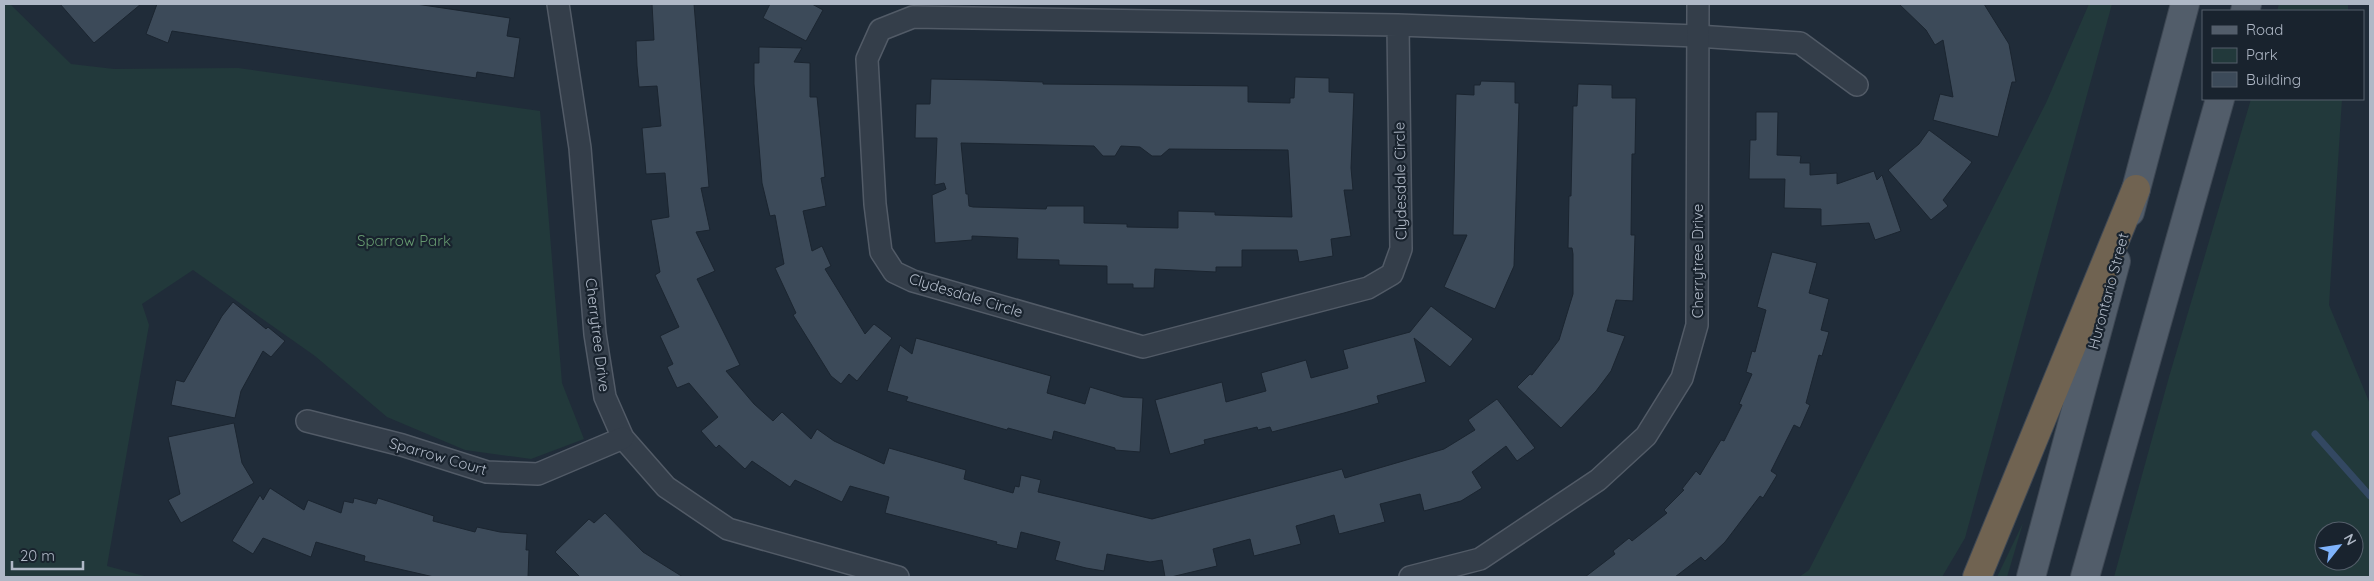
<svg xmlns="http://www.w3.org/2000/svg" width="2374" height="581" font-family="Quicksand,sans-serif">
	<rect width="100%" height="100%" fill="#202c39"/>
	<!-- green -->
	<g fill="#22393b" fill-rule="evenodd">
		<path d="M4,4H10L71,64L114,69L238,68L540,111L562,383L584,439L531,459L465,450L387,417L315,356L193,270L142,304L149,325L107,566L148,577H4Z"/>
		<path d="M2089,4H2112L1965,538L1942,577H1799L1809,570L2046,103Z"/>
		<path d="M2279,4H2348V11H2277Z"/>
		<path d="M2251,99H2342L2329,305L2370,404V577H2114L2169,377ZM2324,531H2354V561H2324Z"/>
		<path d="M2023,523L2007,577H1997Z"/>
	</g>
	<g fill="none" stroke-linecap="round" stroke-linejoin="round">
		<!-- stream -->
		<path stroke="#334862" stroke-width="7" d="M2315,434L2370,496"/>
	</g>
	<!-- building -->
	<g fill="#3c4a59" stroke="#1b2530" fill-rule="evenodd">
		<path d="M60,4H141L94,43Z"/>
		<path d="M157,4H416L510,18L507,36L520,38L514,78L477,72L476,78L172,31L168,43L146,34Z"/>
		<path d="M652,4H694L709,187L701,188L710,230L696,232L715,271L697,279L740,365L726,371L754,404L773,421L782,412L811,439L817,429L834,441L884,464L889,448L966,470L964,479L1013,493L1015,486L1019,487L1021,475L1041,480L1038,492L1152,519L1342,469L1345,478L1444,449L1475,430L1468,420L1497,399L1535,448L1517,461L1506,446L1472,472L1482,488L1461,501L1424,511L1420,494L1380,504L1385,522L1339,534L1334,515L1296,526L1301,544L1254,556L1250,539L1213,549L1217,566L1171,577H1165L1162,560L1150,562L1107,554L1104,571L1086,568L1055,560L1060,542L1021,532L1017,549L996,544L997,542L885,513L889,497L850,486L842,502L795,480L790,487L752,461L745,469L719,445L716,448L701,431L718,417L689,383L677,388L667,367L673,364L660,336L679,327L655,275L660,272L651,220L669,217L665,173L646,174L642,128L661,126L657,86L639,87L637,66L636,41L654,40Z"/>
		<path d="M770,4H812L823,10L806,41L763,18Z"/>
		<path d="M1899,4H1984L2009,44L2016,82H2012L1998,137L1933,120L1940,94L1953,97L1943,40L1935,45L1926,30Z"/>
		<path d="M759,47L802,48L794,62L810,63V97H817L825,177L821,178L826,206L803,211L812,251L822,246L831,266L825,269L865,334L874,324L892,338L857,381L849,374L841,384L831,376L793,315L796,313L775,268L784,264L775,215L770,216L762,183L754,84V63H759Z"/>
		<path d="M1295,77L1329,78V92L1354,93L1351,168L1353,190H1344L1351,236L1331,239L1333,256L1299,262L1297,250H1242V267H1216V272L1155,269L1154,288H1133V284H1107V266L1059,265V260L1017,259L1018,238L972,236V240L935,243L932,195L946,189L944,183L935,185L937,138H915L916,104H930L931,79L986,80L1043,82V84L1248,86V102L1290,103V98H1294ZM961,143L1094,146L1103,156H1115L1121,146L1140,147L1152,156H1161L1169,149L1288,150L1292,217L1215,215V212L1178,211V228L1127,227V224L1084,223V206H1047L1046,209L973,207L969,206L968,194H966Z"/>
		<path d="M1481,81L1515,82V103H1519L1514,266L1495,309L1444,287L1467,235H1453L1456,94L1474,95V85H1480Z"/>
		<path d="M1578,84L1612,85V98H1636L1635,154H1632L1631,235H1635L1633,301L1616,300L1607,331L1625,336L1611,371L1596,391L1561,428L1517,387L1530,374L1532,375L1559,340L1573,294V254L1572,248H1568L1569,196H1571L1573,106H1577Z"/>
		<path d="M1756,112H1778L1777,155L1801,156L1800,163H1810V175L1837,173V184L1874,171L1877,180L1882,175L1901,231L1875,240L1869,223L1821,226V209L1784,208L1785,179H1749L1750,140H1756Z"/>
		<path d="M1929,130L1972,162L1943,200L1948,206L1931,220L1888,170L1919,144Z"/>
		<path d="M1772,252L1817,263L1809,293L1829,299L1821,330L1829,332L1822,356L1819,355L1806,403L1810,405L1800,428L1794,425L1771,471L1777,475L1763,498L1760,496L1725,542L1705,561L1701,557L1675,577H1585L1615,554L1613,551L1629,538L1632,541L1667,513L1664,510L1684,490L1682,489L1696,471L1700,475L1721,440L1724,441L1742,405L1739,404L1752,374L1746,372L1752,351L1755,352L1766,310L1757,307Z"/>
		<path d="M233,302L266,329L268,327L285,341L271,357L263,351L241,391L235,418L171,405L176,380L184,382L222,316Z"/>
		<path d="M1431,306L1473,339L1450,367L1414,338L1426,382L1377,396L1379,403L1344,413L1272,432L1270,427L1258,430L1257,427L1204,440L1205,444L1170,454L1155,400L1222,382L1226,402L1266,391L1261,373L1306,360L1311,378L1348,368L1343,350L1410,332Z"/>
		<path d="M916,338L1051,376L1047,393L1085,404L1090,387L1123,397L1143,398L1140,452L1115,450V448L1054,431L1052,440L1008,428L1007,430L906,401L908,397L887,391L900,345L912,354Z"/>
		<path d="M234,423L242,463L254,483L181,523L168,500L180,494L168,437Z"/>
		<path d="M270,488L304,510L308,500L341,513L344,501L353,503L354,498L376,504L378,498L434,516L433,521L475,532L477,527L500,532L527,534L526,550H529L528,577H434L364,561L365,556L316,542L311,557L263,538L253,554L232,541L260,495L263,500Z"/>
		<path d="M605,513L643,552L683,577H580L555,552L589,519L594,523Z"/>
	</g>
	<g fill="none" stroke-linecap="round" stroke-linejoin="round">
		<!-- street casing -->
		<g stroke="#525b67" stroke-width="24">
			<g id="street">
				<path d="M558,4L580,148L595,334L605,397L623,438L666,487L728,529L898,577"/>
				<path d="M1398,25L1401,249L1392,274L1368,288L1143,347L913,281L894,272L881,252L875,204L867,59L880,30L913,17L1398,25L1697,36L1800,43L1857,85"/>
				<path d="M307,421L402,445L487,472L538,474L623,438"/>
				<path d="M1410,577L1480,559L1598,480L1646,436L1682,378L1697,325L1698,4"/>
			</g>
		</g>
		<!-- primary casing -->
		<g stroke="#3d4753" stroke-width="30">
			<g id="primary">
				<path d="M2245,11L2247,4"/>
				<path d="M2130,212L2185,4"/>
				<path d="M2031,577L2116,261"/>
				<path d="M2085,577L2220,99"/>
			</g>
		</g>
		<!-- highway casing -->
		<g stroke="#3f4854" stroke-width="30">
			<path id="highway" d="M1977,577L2136,189"/>
		</g>
		<!-- street -->
		<use href="#street" stroke="#343e4a" stroke-width="21"/>
		<!-- primary -->
		<use href="#primary" stroke="#525d6a" stroke-width="28"/>
		<!-- highway -->
		<use href="#highway" stroke="#706351" stroke-width="28"/>
	</g>
	<g text-anchor="middle" dominant-baseline="central" stroke-width="4.5" stroke-linejoin="round" paint-order="stroke">
		<!-- street labels -->
		<g font-size="15" fill="#afb8c6" stroke="#19232e">
			<text transform="translate(1400 181) rotate(-91)">Clydesdale Circle</text>
			<text transform="translate(1697 261) rotate(-90)">Cherrytree Drive</text>
			<text transform="translate(2108 291) rotate(-75)">Hurontario Street</text>
			<text transform="translate(966 295) rotate(17)">Clydesdale Circle</text>
			<text transform="translate(598 335) rotate(83)">Cherrytree Drive</text>
			<text transform="translate(438 456) rotate(16)">Sparrow Court</text>
		</g>
		<!-- park labels -->
		<g font-size="15" fill="#65986f" stroke="#19232e">
			<text x="404" y="240">Sparrow Park</text>
		</g>
	</g>
	<!-- border -->
	<rect width="2374" height="581" fill="none" stroke="#afb8c6" stroke-width="10"/>
	<!-- legend -->
	<rect x="2202" y="10" width="162" height="90" fill="#19232e" stroke="#555f6b"/>
	<rect x="2212" y="26" width="25" height="8" fill="#525d6a" stroke="#555f6b"/>
	<text x="2246" y="35" font-size="15" fill="#afb8c6">Road</text>
	<rect x="2212" y="48" width="25" height="15" fill="#22393b" stroke="#555f6b"/>
	<text x="2246" y="60" font-size="15" fill="#afb8c6">Park</text>
	<rect x="2212" y="72" width="25" height="15" fill="#3c4a59" stroke="#555f6b"/>
	<text x="2246" y="85" font-size="15" fill="#afb8c6">Building</text>
	<!-- north arrow -->
	<g transform="translate(2339 546) rotate(60)"><circle r="24" fill="#19232e" stroke="#555f6b"/>
	<path d="M0-4L9 19L0 12L-9 19Z" fill="#7fb3fb"/>
	<text y="-8" font-size="14" font-weight="bold" text-anchor="middle" fill="#afb8c6">N</text>
	</g>
	<!-- scale -->
	<path d="M12 561v8h71v-8" fill="none" stroke="#afb8c6" stroke-width="2.5"/>
	<text x="20" y="561" font-size="15" fill="#afb8c6" stroke="#19232e" stroke-width="4" paint-order="stroke">20 m</text>
</svg>
